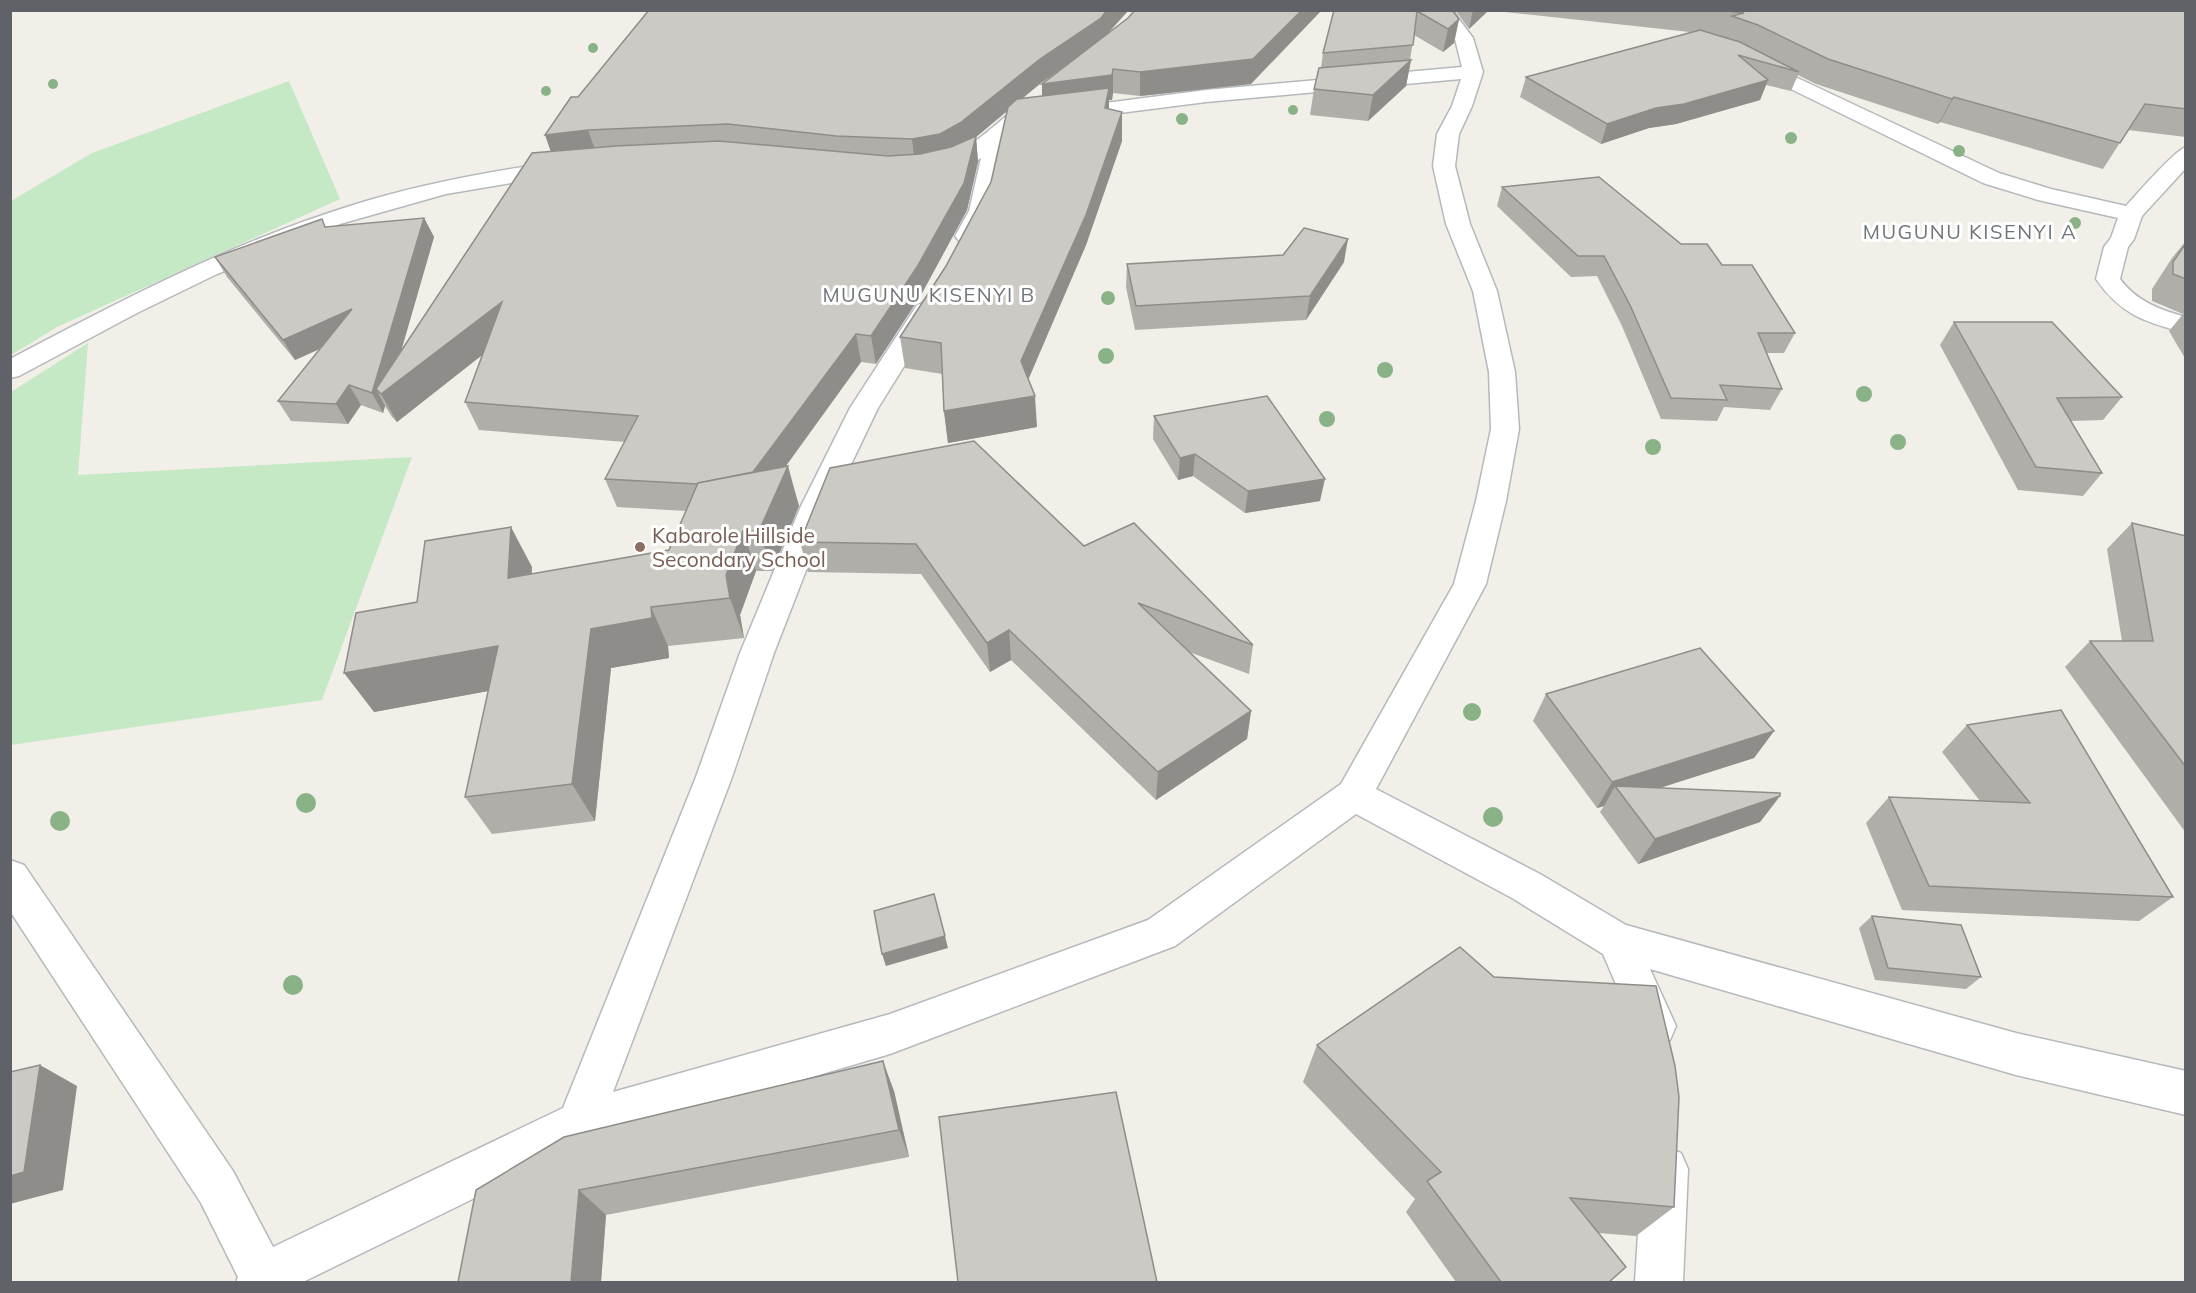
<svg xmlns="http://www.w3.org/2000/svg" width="2196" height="1293" font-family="Mulish,sans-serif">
	<rect width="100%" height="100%" fill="#f1efe8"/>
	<!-- green -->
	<g fill="#c5e8c5">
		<path d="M289,81L340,199L57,327L11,355V201L92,153Z"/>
		<path d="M88,343L78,475L412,457L322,700L11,745V392Z"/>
	</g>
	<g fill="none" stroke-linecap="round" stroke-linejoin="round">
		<!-- minor casing -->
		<g stroke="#b5b8bc" stroke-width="3">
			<g id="minor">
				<path d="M1433,10H1452L1473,38L1483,72L1472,106L1459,134L1455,166L1470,224L1497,291L1515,372L1519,429L1506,501L1486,584L1376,789L1540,874L1626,925L2016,1033L2186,1071V1115L2016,1075L1650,969L1676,1026L1670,1040L1655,1046L1640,1040L1603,954L1512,898L1356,814L1175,946L890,1054L585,1144L303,1282H236L238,1277L201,1203L10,911V860L24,865L233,1171L273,1247L563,1108L696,777L740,653L801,506L850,408L917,305L926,302L935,305L939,310L878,408L831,506L774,653L732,777L613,1092L890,1014L1148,920L1341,784L1454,584L1476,501L1491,429L1489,372L1473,291L1446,224L1433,166L1437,134L1452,106L1461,79L1206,102L1018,126L1008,135L991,211L975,241L967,243L959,241L955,236L969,211L981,158C966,168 947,177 929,173L926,168L929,163C962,155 980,138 1005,117L1012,115L1206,90L1462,67L1455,39Z"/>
				<path d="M1753,57L1999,173L2051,189L2126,206C2136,195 2176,149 2186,147V168L2142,216L2134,239L2128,247L2120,279C2136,301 2160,310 2186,317V333C2145,322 2121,315 2096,279L2104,247L2111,238L2118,218L2038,200L1983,183L1746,67L1743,63L1746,59Z"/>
				<path d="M563,161L571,163L574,168L571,173L446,194L340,224L217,274L137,313L19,376L10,378V359C120,301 231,243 350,206C419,184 491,171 563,161Z"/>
				<path d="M1665,1146L1681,1153L1688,1169L1683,1282H1635L1642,1169L1649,1153Z"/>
			</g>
		</g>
		<!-- minor -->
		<use href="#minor" fill="#fff" fill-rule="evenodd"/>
	</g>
	<!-- trees -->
	<g fill="#89b387">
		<circle cx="593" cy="48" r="5"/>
		<circle cx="53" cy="84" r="5"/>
		<circle cx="546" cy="91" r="5"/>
		<circle cx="1293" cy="110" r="5"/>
		<circle cx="1182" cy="119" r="6"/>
		<circle cx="1791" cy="138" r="6"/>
		<circle cx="1959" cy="151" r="6"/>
		<circle cx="2075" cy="223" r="6"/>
		<circle cx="1108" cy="298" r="7"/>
		<circle cx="1106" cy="356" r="8"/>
		<circle cx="1385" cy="370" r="8"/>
		<circle cx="1864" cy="394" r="8"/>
		<circle cx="1327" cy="419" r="8"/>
		<circle cx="1898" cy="442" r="8"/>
		<circle cx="1653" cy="447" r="8"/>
		<circle cx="1472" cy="712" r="9"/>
		<circle cx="306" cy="803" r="10"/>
		<circle cx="1493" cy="817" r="10"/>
		<circle cx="60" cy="821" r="10"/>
		<circle cx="293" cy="985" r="10"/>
	</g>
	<!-- wall -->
	<g fill="#afaea9" fill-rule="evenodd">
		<path d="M1334,10H1453L1459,19L1454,43L1443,52L1414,35L1410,60H1411L1406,86L1368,121L1310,115L1314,89L1321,68L1323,53Z"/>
		<path d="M1455,10H1489L1469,29Z"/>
		<path d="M2186,10V137L2128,130L2103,169L1940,122L1938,124L1816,84L1798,75L1791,91L1766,85L1760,100L1676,124L1649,128L1601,144L1520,97L1526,77L1690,32L1496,11Z"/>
		<path d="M1108,33L1251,84L1140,96L1113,93L1112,100H1109V109L1122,112V141L1086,245L1028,379L1037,427L948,443L944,411L942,374L905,368L900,337L946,266L991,182L1007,111L976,137L978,162L967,210L921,295L876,364L861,362L786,466L799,506L772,571H756L740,615L744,638L668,646L669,658L611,668L595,821L492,834L465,797L488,691L374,712L417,602L532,567V574L669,550L686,511L617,507L605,479L625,442L479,430L465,402L482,354L397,422L392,417L385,406L383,413L361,405L348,424L291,421L278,401L320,349L295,360L227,277L215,257L326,227L424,218L434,237L401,351L551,152L578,97ZM1065,66L1042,96L1022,98L1041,83Z"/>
		<path d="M1502,187L1681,244L1722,265L1795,333L1784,353H1766L1782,389L1770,410L1724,407L1717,421L1661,419L1622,326L1597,276L1571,277L1497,206Z"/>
		<path d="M2186,241V360L2169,331L2183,314L2152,301V289L2172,258Z"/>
		<path d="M1344,262L1306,320L1135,330L1126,287L1127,264Z"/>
		<path d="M1954,322L2122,397L2103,420L2071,421L2102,473L2083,496L2018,490L1940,345Z"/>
		<path d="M1154,416L1320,501L1245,513L1193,476L1178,480L1153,439Z"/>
		<path d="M2132,523L2186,536V833L2065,667L2090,641H2122L2107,549Z"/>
		<path d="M800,542L1084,546L1253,645L1249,674L1189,652L1251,711L1247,739L1156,800L1011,660L990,672L921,574L808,572Z"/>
		<path d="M1546,694L1774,731L1754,758L1659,788L1780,796L1760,822L1638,864L1600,812L1604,806L1597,808L1533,721Z"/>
		<path d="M1967,725L2173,897L2139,921L1902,910L1866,823L1889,797L1980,801L1942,752Z"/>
		<path d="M1872,916L1981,977L1966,989L1875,980L1859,928Z"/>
		<path d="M1317,1045L1674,1207L1636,1236L1598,1233L1609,1282H1456L1406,1212L1415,1199L1303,1082Z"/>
		<path d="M894,1091L909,1157L606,1215L601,1282H458L476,1190Z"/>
	</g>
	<!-- shaded-wall -->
	<g fill="#8f8d8a">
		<path d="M1107,10H1129L1101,41L1041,83L976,137L978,162L967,210L921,295L876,364L871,336L915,164L912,139L1040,59Z"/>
		<path d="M1302,10H1322L1251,84L1140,96V72Z"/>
		<path d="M1473,10H1489L1469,29Z"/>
		<path d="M1459,19L1454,43L1443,52L1448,29Z"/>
		<path d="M1411,60L1406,86L1368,121L1373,95Z"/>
		<path d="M1113,69V93L1112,100H1109V117L1042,109V84Z"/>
		<path d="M1768,80L1760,100L1676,124L1649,128L1601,144L1607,124L1656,108Z"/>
		<path d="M1954,97L1940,122L1938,124L1952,99Z"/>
		<path d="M1122,112V141L1086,245L1023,392L1021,361Z"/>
		<path d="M588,130L597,155L554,161L545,135Z"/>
		<path d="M424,218L434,237L391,386L502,302L514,330L397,422L381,394L376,389L385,406L383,413L372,393Z"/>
		<path d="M1348,239L1344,262L1306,320L1310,296Z"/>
		<path d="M352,309L363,329L295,360L283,340Z"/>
		<path d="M856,334L861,362L751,514L742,486Z"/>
		<path d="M349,385L361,405L348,424L336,404Z"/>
		<path d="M1035,396L1037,427L948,443L944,411Z"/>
		<path d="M1195,454L1193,476L1178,480L1180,458Z"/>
		<path d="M788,466L799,506L772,571L759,531Z"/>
		<path d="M1325,479L1320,501L1245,513L1248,491Z"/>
		<path d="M511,527L532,567L529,618L508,578Z"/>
		<path d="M743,531L756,571L740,615L744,638L730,598L726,575Z"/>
		<path d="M651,607L668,646L669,658L611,668L595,821L572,784L591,629Z"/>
		<path d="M1009,630L1011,660L990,672L987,643Z"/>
		<path d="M498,646L521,685L374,712L344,673Z"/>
		<path d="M1251,711L1247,739L1156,800L1158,772Z"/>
		<path d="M1774,731L1754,758L1625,799L1615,786L1604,806L1597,808L1612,782Z"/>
		<path d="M1780,796L1760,822L1638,864L1655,839Z"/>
		<path d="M945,936L948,948L886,966L882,954Z"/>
		<path d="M883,1061L894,1091L909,1157L899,1130Z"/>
		<path d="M40,1065L77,1086L63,1190L10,1204V1176Z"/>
		<path d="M579,1190L606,1215L601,1282H571Z"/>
	</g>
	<!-- building -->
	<g fill="#cccac5" stroke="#8f8d8a" stroke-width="1.5">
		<path d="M649,10H1107L1101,18L1040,59L960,123L940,134L912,139L836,136L728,124L588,130L545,135L571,97H578Z"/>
		<path d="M1135,10H1302L1253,59L1140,72L1113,69L1112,75L1042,84L1128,18Z"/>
		<path d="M1334,10H1452L1459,19L1448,29L1417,11L1413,45L1323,53Z"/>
		<path d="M1721,10H2186V109L2145,104L2120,143L1954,97L1952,99L1828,59L1758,25L1732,16L1744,13Z"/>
		<path d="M1700,30L1740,42L1799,72L1738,55L1768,80L1684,104L1656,108L1607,124L1526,77Z"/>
		<path d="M1411,60L1373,95L1314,89L1319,68Z"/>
		<path d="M1109,88L1105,108L1122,112L1086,215L1021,361L1035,396L944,411L941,343L900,337L946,266L991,182L1008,107L1017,99Z"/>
		<path d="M976,136L964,183L917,267L871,336L856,334L753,472L698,483V484L605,479L638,416L465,402L502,302L381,394L376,389L532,153L616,146L719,141L888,156L920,154L951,147Z"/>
		<path d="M1599,177L1681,244H1707L1722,265H1752L1795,333H1758L1782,389L1720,385L1727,400L1671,398L1630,305L1604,256H1578L1502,187Z"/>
		<path d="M424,218L372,393L349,385L336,404L278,401L352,309L283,340L215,257L322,219L325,227Z"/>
		<path d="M1304,228L1348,239L1310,296L1136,306L1127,264L1283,255Z"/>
		<path d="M2186,243V279L2173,274V262Z"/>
		<path d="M1954,322H2052L2122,397L2057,398L2102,473L2036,467Z"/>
		<path d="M1267,396L1325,479L1248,491L1195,454L1180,458L1154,416Z"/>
		<path d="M974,441L1084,546L1134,523L1253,645L1138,603L1251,711L1158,772L1009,630L987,643L916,544L800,542L830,468Z"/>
		<path d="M788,466L759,531H743L726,575L730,598L651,607L652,618L591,629L572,784L465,797L498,646L344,673L356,613L417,602L425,541L511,527L508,578L669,550L698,483Z"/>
		<path d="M2132,523L2186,536V767L2090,641H2153Z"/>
		<path d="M1700,648L1774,731L1612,782L1546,694Z"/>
		<path d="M2061,710L2173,897L1929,886L1889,797L2030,803L1967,725Z"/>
		<path d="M1615,786L1780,793V796L1655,839Z"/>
		<path d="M934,894L945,936L882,954L874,911Z"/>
		<path d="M1872,916L1961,925L1981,977L1888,968Z"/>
		<path d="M1460,947L1494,977L1656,986L1675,1066L1679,1097L1674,1207L1570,1198L1626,1267L1609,1282H1501L1427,1181L1441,1172L1317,1045Z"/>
		<path d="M883,1061L899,1130L579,1190L571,1282H458L476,1190L564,1137Z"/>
		<path d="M40,1065L24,1172L10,1176V1072Z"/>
		<path d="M1116,1092L1157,1282H958L939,1117Z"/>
	</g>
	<!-- markers -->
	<circle fill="#8d6e63" stroke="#fff" stroke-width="2" cx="640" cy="547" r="6"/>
	<g text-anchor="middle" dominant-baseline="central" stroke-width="6" stroke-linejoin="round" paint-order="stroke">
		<!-- far-quarter labels -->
		<g font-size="20" letter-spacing="1.5" fill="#70757a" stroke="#fff">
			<text x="1970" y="231">MUGUNU KISENYI A</text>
			<text x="929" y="294">MUGUNU KISENYI B</text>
		</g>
		<!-- education labels -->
		<g font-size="21" fill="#785e54" stroke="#fff" text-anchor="start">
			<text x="652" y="535">Kabarole Hillside<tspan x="652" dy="24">Secondary School</tspan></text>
		</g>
	</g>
	<!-- border -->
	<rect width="2196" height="1293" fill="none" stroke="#5f6368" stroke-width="24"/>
</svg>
